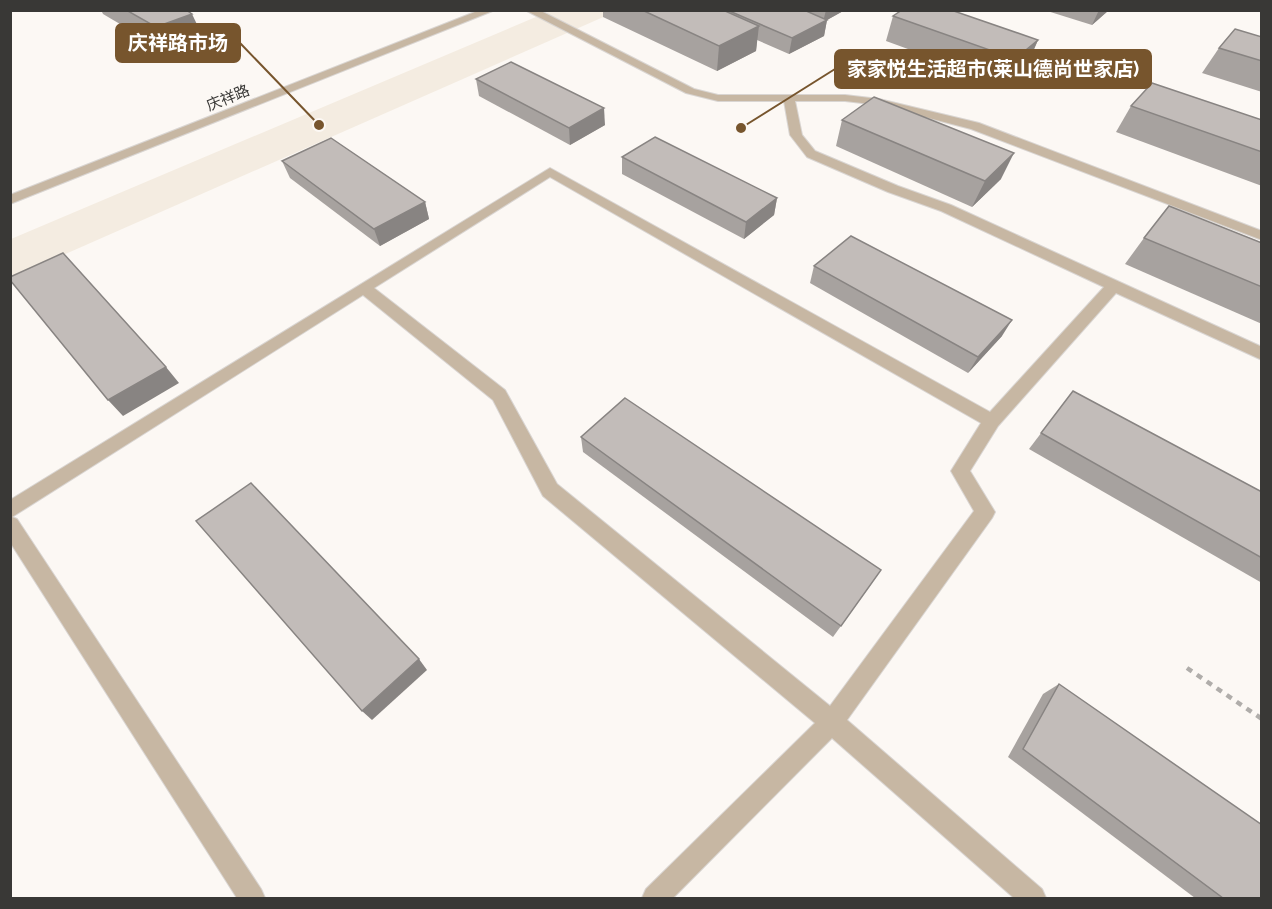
<svg xmlns="http://www.w3.org/2000/svg" width="1272" height="909" font-family="Raleway,'Noto Sans SC',sans-serif">
	<rect width="100%" height="100%" fill="#fcf8f4"/>
	<!-- built -->
	<path fill="#f4ece1" d="M550,11H617L11,278V239Z"/>
	<g fill="none" stroke-linecap="round" stroke-linejoin="round">
		<!-- minor casing -->
		<g stroke="#d9d5d2" stroke-width="2">
			<g id="minor">
				<path d="M480,10H495L10,204V195Z"/>
				<path d="M525,10H539L694,89L718,95H845L879,99L979,123L1262,231V240L971,129L879,105L845,101H795L802,135L815,151L898,186L951,205L1262,347V360L1116,293L998,426L970,471L995,512L992,518L847,720L1042,889L1046,898H1014L832,738L673,898H642L646,889L815,723L543,496L493,400L363,295L12,517L17,519L261,889L265,898H237L10,542V500L550,168L990,412L1104,287L941,211L888,192L807,157L790,135L784,101H718L686,93ZM550,177L981,423L951,471L974,511L830,706L557,484L505,390L374,288Z"/>
			</g>
		</g>
		<!-- path -->
		<path stroke="#b0adaa" stroke-width="4.5" stroke-dasharray="6 6" stroke-linecap="butt" d="M1187,668L1262,719"/>
		<!-- minor -->
		<use href="#minor" fill="#c7b7a3" fill-rule="evenodd"/>
	</g>
	<!-- wall -->
	<g fill="#a7a29f">
		<path d="M101,10H186L204,39L169,53L103,14Z"/>
		<path d="M603,10H845L827,20L824,36L789,54L757,40L756,51L717,71L603,17Z"/>
		<path d="M1044,10H1109L1092,25Z"/>
		<path d="M893,16L1038,40L1027,65L1004,84L886,41Z"/>
		<path d="M1262,37V92L1202,73L1219,48Z"/>
		<path d="M476,79L605,125L570,145L479,96Z"/>
		<path d="M1131,106L1262,120V186L1116,132Z"/>
		<path d="M842,120L1001,179L972,207L836,146Z"/>
		<path d="M622,157L777,198L774,215L744,239L622,174Z"/>
		<path d="M282,161L425,202L429,219L380,246L290,178Z"/>
		<path d="M1144,238L1262,243V324L1125,264Z"/>
		<path d="M814,266L1002,336L968,373L810,283Z"/>
		<path d="M1073,391L1262,492V583L1029,449Z"/>
		<path d="M581,437L872,583L833,637L583,452Z"/>
		<path d="M1059,684L1262,898H1195L1008,757L1043,694Z"/>
	</g>
	<!-- shaded-wall -->
	<g fill="#888482">
		<path d="M826,10H845L827,20L824,36L789,54L792,38L823,22Z"/>
		<path d="M1099,10H1109L1092,25Z"/>
		<path d="M192,14L204,39L169,53L156,27Z"/>
		<path d="M759,26L756,51L717,71L719,46Z"/>
		<path d="M1038,40L1027,65L1004,84L1015,59Z"/>
		<path d="M604,108L605,125L570,145L569,128Z"/>
		<path d="M1014,153L1001,179L972,207L985,181Z"/>
		<path d="M777,198L774,215L744,239L746,222Z"/>
		<path d="M425,202L429,219L380,246L374,229Z"/>
		<path d="M1012,320L1002,336L968,373L978,357Z"/>
		<path d="M166,367L179,383L123,416L108,400Z"/>
		<path d="M419,659L427,670L372,720L362,711Z"/>
	</g>
	<!-- building -->
	<g fill="#c2bcb9" stroke="#888482" stroke-width="1.5">
		<path d="M126,10H186L192,14L156,27Z"/>
		<path d="M642,10H723L759,26L719,46Z"/>
		<path d="M727,10H804L827,20L792,38Z"/>
		<path d="M902,10H951L1038,40L1015,59L893,16Z"/>
		<path d="M1235,29L1262,37V61L1219,48Z"/>
		<path d="M511,62L604,108L569,128L476,79Z"/>
		<path d="M1152,83L1262,120V152L1131,106Z"/>
		<path d="M874,97L1014,153L985,181L842,120Z"/>
		<path d="M655,137L777,198L746,222L622,157Z"/>
		<path d="M331,138L425,202L374,229L282,161Z"/>
		<path d="M1169,206L1262,243V287L1144,238Z"/>
		<path d="M851,236L1012,320L978,357L814,266Z"/>
		<path d="M63,253L166,367L108,400L10,280V277Z"/>
		<path d="M1073,391L1262,492V558L1041,433Z"/>
		<path d="M625,398L881,570L841,626L581,437Z"/>
		<path d="M251,483L419,659L362,711L196,521Z"/>
		<path d="M1059,684L1262,825V898H1223L1023,749Z"/>
	</g>
	<g text-anchor="middle" dominant-baseline="central" stroke-width="4.5" stroke-linejoin="round" paint-order="stroke">
		<!-- far-street labels -->
		<g font-size="15" fill="#393836" stroke="#fcf8f4">
			<text transform="translate(228 98) rotate(-22)">庆祥路</text>
		</g>
	</g>
	<!-- callouts -->
	<path fill="none" stroke="#77552d" stroke-width="2" d="M319 125L240 43M741 128L835 69"/>
	<g fill="#77552d" stroke="#fcf8f4" stroke-width="2">
		<circle cx="319" cy="125" r="6"/>
		<circle cx="741" cy="128" r="6"/>
	</g>
	<g fill="#77552d" stroke="#77552d" stroke-width="2">
		<rect x="116" y="24" width="124" height="38" rx="6"/>
		<rect x="835" y="50" width="316" height="38" rx="6"/>
	</g>
	<g font-size="20" text-anchor="middle" font-weight="bold" fill="#fff">
		<text x="178" y="50">庆祥路市场</text>
		<text x="993" y="76">家家悦生活超市(莱山德尚世家店)</text>
	</g>
	<!-- border -->
	<rect width="1272" height="909" fill="none" stroke="#393836" stroke-width="24"/>
</svg>
